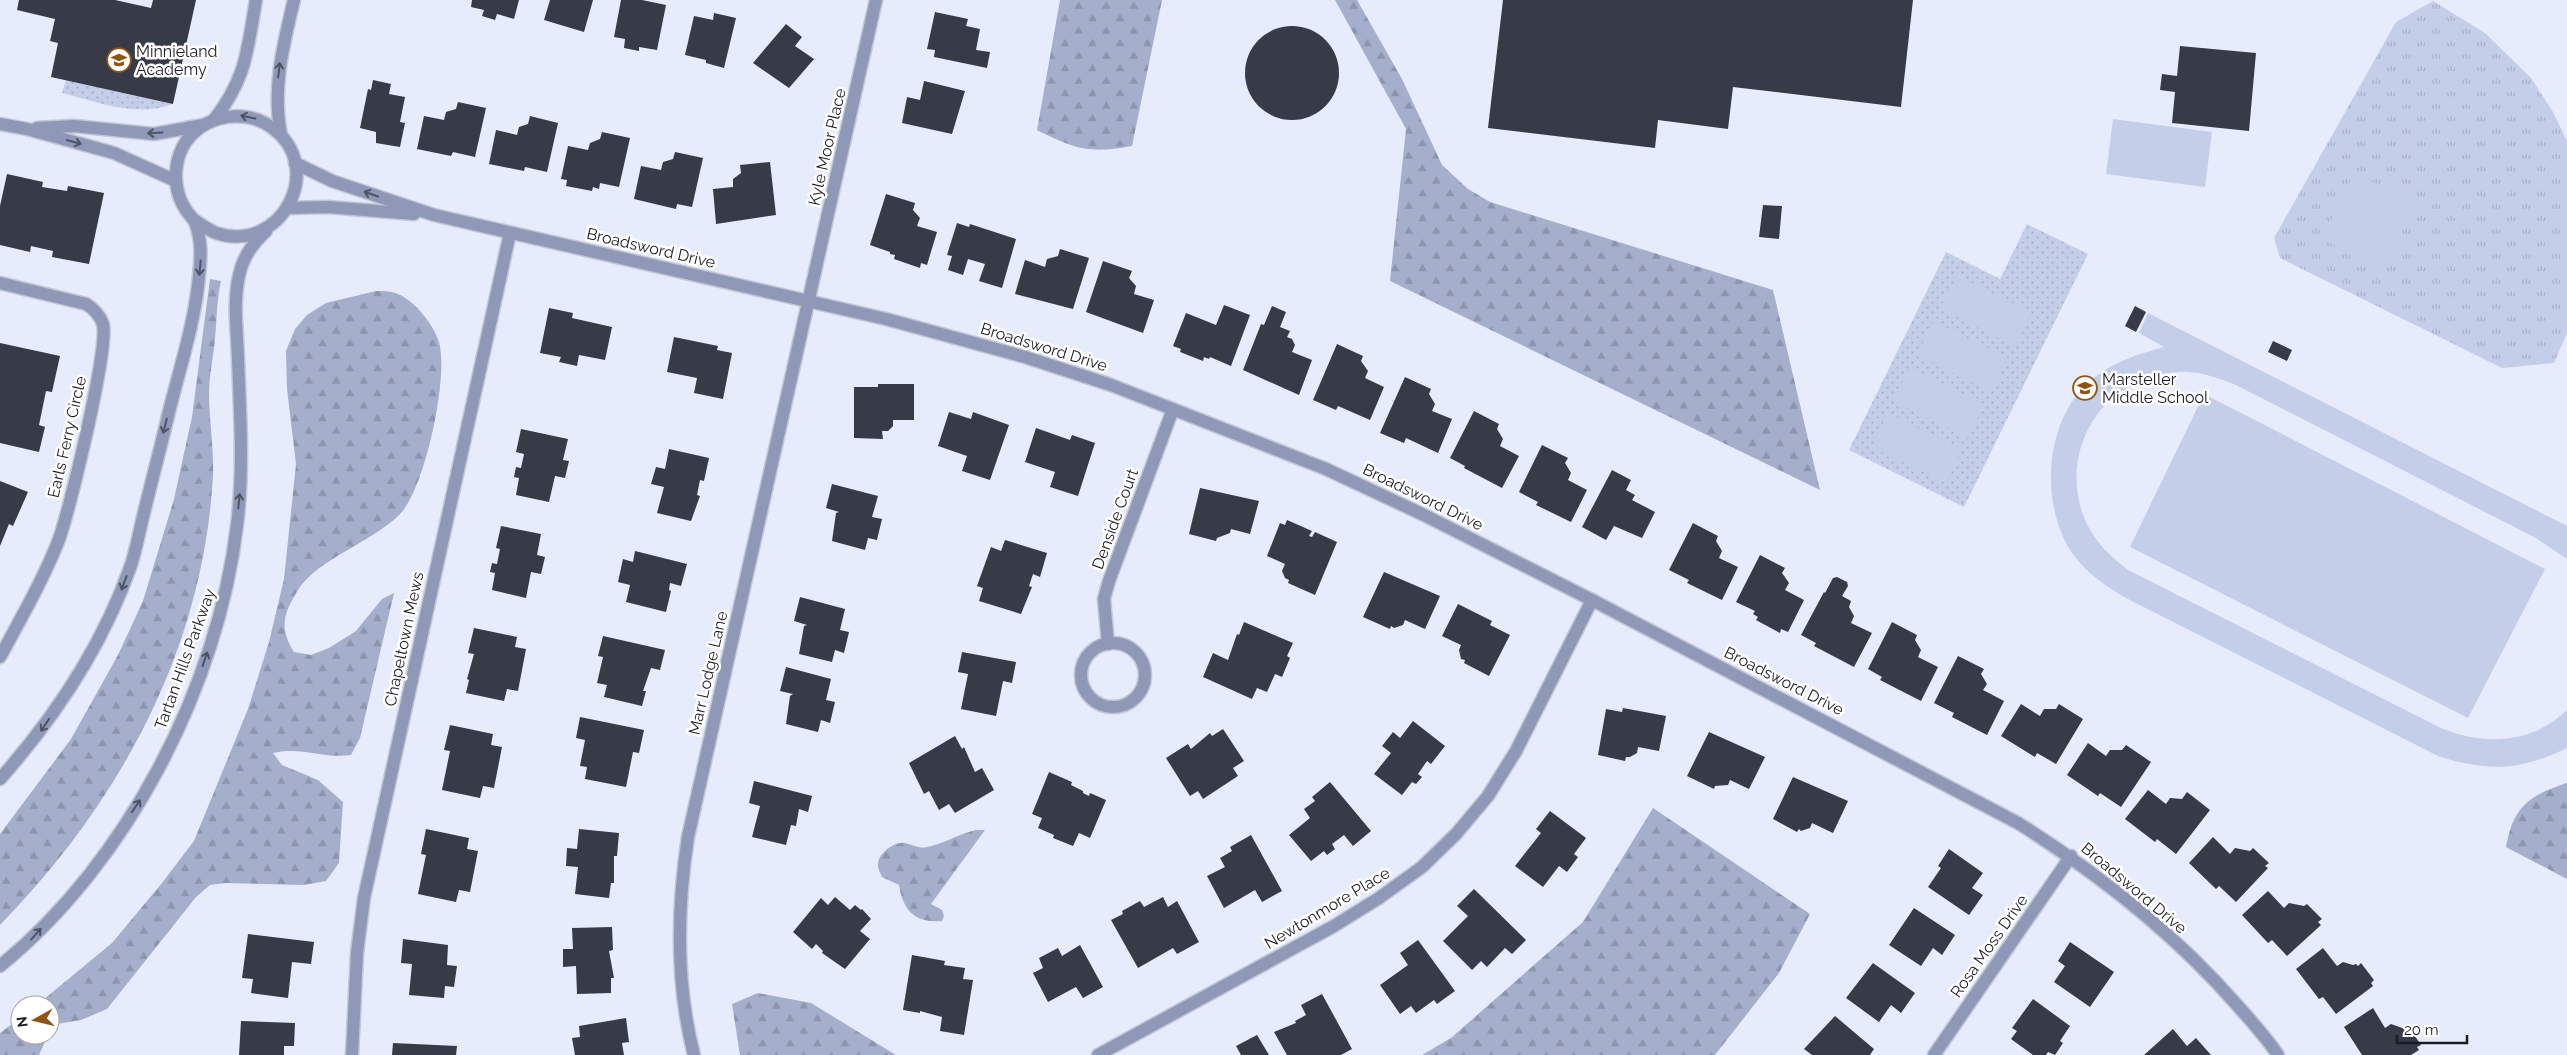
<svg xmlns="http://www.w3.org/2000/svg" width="2567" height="1055" font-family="Raleway,sans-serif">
	<defs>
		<pattern id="grass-tufts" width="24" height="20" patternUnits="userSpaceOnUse" patternTransform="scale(1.25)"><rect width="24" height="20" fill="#c5cee9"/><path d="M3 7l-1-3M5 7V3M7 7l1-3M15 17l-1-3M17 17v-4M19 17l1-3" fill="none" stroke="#a9b0c8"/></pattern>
		<pattern id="forest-firs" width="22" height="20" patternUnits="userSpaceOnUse" patternTransform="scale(1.25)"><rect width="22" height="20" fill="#a5aecb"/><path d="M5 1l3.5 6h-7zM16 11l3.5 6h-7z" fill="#8d95ae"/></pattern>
		<pattern id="park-dots" width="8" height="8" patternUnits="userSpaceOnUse" patternTransform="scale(1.25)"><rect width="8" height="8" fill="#c5cee9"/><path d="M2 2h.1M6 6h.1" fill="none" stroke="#a9b0c8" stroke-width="1.8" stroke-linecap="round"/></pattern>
	</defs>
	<rect width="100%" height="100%" fill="#e7ecfc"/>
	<!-- grass -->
	<path fill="url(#grass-tufts)" d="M2433,1L2485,33L2531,78L2553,112L2567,141V333L2554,363L2502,368L2280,258L2274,238L2396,22Z"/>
	<!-- forest -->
	<g fill="url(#forest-firs)">
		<path d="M1060,0H1162L1132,146C1089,154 1075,149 1037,130Z"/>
		<path d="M1335,0H1357L1402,79L1442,165L1468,189L1490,202L1773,290L1820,490L1390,281L1406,129Z"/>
		<path d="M210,279L221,281C216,303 217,325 214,348C212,363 209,378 209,393C209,420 214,448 213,476C203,650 120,802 0,925V834L71,739L118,655L143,601L174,499L192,417Z"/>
		<path d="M376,291C382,291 389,291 395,293C413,298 434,325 439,342C449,377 425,487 401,513C375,541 317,559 298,590C283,614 279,628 294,652L311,655L329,648L356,631L382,599L394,593L360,738L351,755C324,759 300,746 273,753L282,765L318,780L343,802L339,863L326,881L304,885L226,883L210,885L196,897L107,1009L81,1020L57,1024L50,1033V1005H37L112,943L162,883L194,841L248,709L269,642L284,579L296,464L287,389L286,351L295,329L307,315L326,303Z"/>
		<path d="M2567,783V879L2506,847C2513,806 2530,795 2567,783Z"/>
		<path d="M1653,808L1810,914L1779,973L1715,1055H1422L1451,1038L1583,922Z"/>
		<path d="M976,830H985L931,904L942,910L944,916L942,921C915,923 903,911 899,885L882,877C881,874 878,869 878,866C877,854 894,841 905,843C914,845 919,849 928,847C945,843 959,834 976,830Z"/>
		<path d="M758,993L811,1003L896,1055H740L732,1004Z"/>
		<path d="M20,1018V1035H48L39,1055H0V1033Z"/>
	</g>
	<!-- park -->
	<g fill="url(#park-dots)">
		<path d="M66,80L173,104C136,118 98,102 62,93Z"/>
		<path d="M2027,224L2088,254L1964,507L1849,450L1946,252L2000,279Z"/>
	</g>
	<!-- pitch -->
	<g fill="#c5cee9">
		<path d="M2113,119L2212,132L2205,187L2106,174Z"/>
		<path d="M2354,173L2415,203L2383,269L2322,239Z"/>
		<path d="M1957,275L2031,312L2015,346L1940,309Z"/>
		<path d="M2148,313L2567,526V559L2534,537L2236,385C2221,379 2205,373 2188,372C2172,371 2155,376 2140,382C2085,403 2062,469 2086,522C2095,542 2111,557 2128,570L2441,728C2484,746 2532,744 2567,710V748C2520,771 2488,772 2438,756L2122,596C2105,585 2088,574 2075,557C2038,508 2043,416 2095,377C2116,361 2138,354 2164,347L2139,333Z"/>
		<path d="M1933,321L2008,358L1991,392L1917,355Z"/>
		<path d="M1910,367L1984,404L1968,438L1893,401Z"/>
		<path d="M2204,394L2545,569L2468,718L2130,547Z"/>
		<path d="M1888,413L1962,449L1946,483L1871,447Z"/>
	</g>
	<!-- building -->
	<g fill="#373a47">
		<path d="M19,0H115L151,8L153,0H196L173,104L51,77L58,43L50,41L55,19L17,10Z"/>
		<path d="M472,0H519L514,19L497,14L495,20L482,16L484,10L471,7Z"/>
		<path d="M550,0H593L584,32L544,20Z"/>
		<path d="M621,0H642L666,5L657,50L639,47V51L624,48L625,39L614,37Z"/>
		<path d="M1503,0H1913L1901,107L1733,87L1728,129L1658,120L1655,148L1488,128Z"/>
		<path d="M935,12L968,19L966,26L980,29L976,50L990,52L987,68L934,57L935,50L927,49Z"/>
		<path d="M714,13L736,18L724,68L706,63V60L685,55L694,16L713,20Z"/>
		<path d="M786,24L802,37L795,46L814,59L789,88L753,63Z"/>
		<circle cx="1292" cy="73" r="47"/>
		<path d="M2180,46L2256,53L2249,131L2172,123L2175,92L2160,90L2162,74L2177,76Z"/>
		<path d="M373,80L391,84L389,94L405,97L400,122L405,123L400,147L376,143V132L360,128L368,89L371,90Z"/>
		<path d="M924,81L965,91L952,134L902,123L907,97L920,100Z"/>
		<path d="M458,102L486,108L475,157L453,152L451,156L417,149L424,116L444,120L446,112L456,109Z"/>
		<path d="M530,116L558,123L547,172L525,167L524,171L489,164L496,130L517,135L519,127L528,124Z"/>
		<path d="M602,132L630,138L619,187L600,183L599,189L593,187L592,191L566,186L567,180L561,179L568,146L588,150L590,143L600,139Z"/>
		<path d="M675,152L703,158L692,207L677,204L676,209L634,199L641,166L661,170L663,162L673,159Z"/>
		<path d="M770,162L776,215L716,224L713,189L733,187V179L741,173L740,165Z"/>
		<path d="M7,174L43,182L42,187L67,191L68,186L104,193L89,264L52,257L53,251L31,246L30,252L0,245V206Z"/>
		<path d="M886,194L915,203L913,210L920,218L917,226L937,232L927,265L921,263L920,268L894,259L895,255L890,254V252L870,245Z"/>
		<path d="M1763,205L1782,206L1779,239L1759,237Z"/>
		<path d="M957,223L969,227L970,224L1016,239L1002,288L979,281L985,264L968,259L963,275L948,270L952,256L947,255Z"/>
		<path d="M1060,249L1089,258L1073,309L1015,294L1025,260L1045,267L1047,259L1058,256Z"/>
		<path d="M1103,261L1132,271L1129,278L1136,286L1134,294L1154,300L1143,333L1086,312Z"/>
		<path d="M1224,305L1250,315L1231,366L1210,357L1209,359L1204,357L1203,361L1180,352L1181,349L1173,346L1186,313L1216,325Z"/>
		<path d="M1272,306L1286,312L1280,327L1290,331L1287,337L1292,339L1295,345L1292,352L1312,360L1299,395L1243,370L1261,324L1264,325Z"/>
		<path d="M2135,306L2146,312L2136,332L2125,326Z"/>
		<path d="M549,308L573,313L572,318L612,327L605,360L579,355L577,366L559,362L561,357L540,353Z"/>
		<path d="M674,337L718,346L717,350L732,353L723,399L694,393L697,378L667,372Z"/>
		<path d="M2273,341L2292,350L2287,361L2268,352Z"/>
		<path d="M0,343L60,356L52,392L46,391L39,425L45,427L39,452L0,443Z"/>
		<path d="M1337,344L1363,356L1361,361L1368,371L1365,378L1384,387L1370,420L1338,406L1336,410L1313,400Z"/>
		<path d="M1405,377L1431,389L1429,394L1435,404L1432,411L1452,419L1438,453L1406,438L1404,443L1380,433Z"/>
		<path d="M878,384H914V420H893V426L888,431H882L883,439L854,438V387H878Z"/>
		<path d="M1474,411L1499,424L1497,429L1503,439L1500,446L1519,456L1502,488L1464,468L1465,466L1450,458Z"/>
		<path d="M949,412L971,419L973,412L1009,425L990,480L962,471L967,456L938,446Z"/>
		<path d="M1036,428L1070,440L1072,435L1095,443L1078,496L1050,487L1055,472L1025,462Z"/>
		<path d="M521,429L568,439L563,460L569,461L565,478L555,476L549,502L516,495L519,478L514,477L516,467L521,468L524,454L516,452Z"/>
		<path d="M1542,445L1568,458L1565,463L1571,473L1568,480L1587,490L1571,522L1536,505L1538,502L1519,492Z"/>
		<path d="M669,449L709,458L704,481L700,480L697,495L700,496L691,521L657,513L664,487L651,484L656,467L665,469Z"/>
		<path d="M1612,470L1631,480L1626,490L1635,495L1632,500L1655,512L1642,538L1614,526L1606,540L1582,527Z"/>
		<path d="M0,481L28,492L13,526L9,524L0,546Z"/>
		<path d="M832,484L878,496L872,517L882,519L877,540L868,538L865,550L832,541L836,513L839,512L826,508Z"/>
		<path d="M1200,488L1259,501L1250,534L1231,529L1230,533L1217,538L1216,541L1189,534Z"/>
		<path d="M1287,520L1312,531L1309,536L1312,537L1315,532L1337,542L1315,595L1288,583L1289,580L1285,578L1282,571L1285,564L1267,556L1280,523L1285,525Z"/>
		<path d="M1693,523L1718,536L1716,541L1722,551L1719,558L1738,567L1722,600L1687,583L1689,580L1669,570Z"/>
		<path d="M501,526L541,534L537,555L545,557L541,574L531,572L526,598L492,590L495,573L490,572L492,563L497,564L500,549L496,548Z"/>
		<path d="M1005,540L1047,553L1040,577L1033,574L1029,586L1032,587L1021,614L979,601L983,588L977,586L991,547L1001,551Z"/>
		<path d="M635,551L687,564L681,586L670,583L669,590L671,591L666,612L626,602L630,585L618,582L623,559L633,562Z"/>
		<path d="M1760,555L1785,568L1782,573L1789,583L1785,590L1804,600L1788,632L1781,629L1780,633L1756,620L1758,617L1753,614L1755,611L1736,602Z"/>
		<path d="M1384,572L1440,596L1425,629L1405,620L1403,625L1394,628L1391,626L1390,629L1363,617Z"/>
		<path d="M1837,577L1847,582L1848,586L1842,596L1851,601L1849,607L1854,616L1851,623L1872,633L1854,667L1814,646L1816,643L1801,635L1824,592L1825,593L1833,578Z"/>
		<path d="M800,597L845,609L840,630L849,632L844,653L835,650L832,662L799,654L804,626L807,625L794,621Z"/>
		<path d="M1458,604L1492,621L1490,625L1510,635L1489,676L1464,663L1465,660L1461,659L1459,650L1461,645L1442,636Z"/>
		<path d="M1244,622L1293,643L1287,656L1290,658L1282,677L1275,674L1267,692L1257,688L1252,699L1203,677L1213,653L1228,660L1237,634L1239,635Z"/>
		<path d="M1892,622L1917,635L1915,640L1921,650L1918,657L1938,667L1921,701L1880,680L1882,677L1868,669Z"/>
		<path d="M474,628L517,637L515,647L526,649L518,691L507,689L504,701L466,693L469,680L467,679L474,654L468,653Z"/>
		<path d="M603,636L665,650L660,670L651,668L643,691H646L642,706L604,697L607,685L597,683L603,657L598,656Z"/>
		<path d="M962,652L1016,662L1012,683L1003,681L996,716L961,709L968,674L958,672Z"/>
		<path d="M1958,656L1984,669L1981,674L1987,684L1983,690L2004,701L1987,735L1952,717L1954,713L1934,703Z"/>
		<path d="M786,667L831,679L826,700L835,702L830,723L821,720L818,732L786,724L790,696L793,694L780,691Z"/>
		<path d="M2021,704L2040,716L2044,709H2056L2059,704L2083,719L2056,764L2037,753L2035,757L2001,736Z"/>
		<path d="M1623,708L1666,716L1659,751L1638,747L1637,753L1630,757H1626L1625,761L1598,755L1606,709L1622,712Z"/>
		<path d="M580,717L644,730L639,753L633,752L626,787L585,779L587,767L580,766L585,740L576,738Z"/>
		<path d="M1413,721L1445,746L1431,764L1427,761L1418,774L1422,777L1416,784L1412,782L1402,795L1374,774L1391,753L1382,746L1393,732L1400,738Z"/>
		<path d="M450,725L493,734L491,745L502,747L494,788L483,786L480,798L442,790L450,751L444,750Z"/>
		<path d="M1223,729L1244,761L1233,768L1238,776L1203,799L1198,791L1190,796L1166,758L1188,744L1191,749L1210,733L1212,736Z"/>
		<path d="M1709,732L1765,757L1749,789L1730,780L1728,785L1715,786L1714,789L1687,776Z"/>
		<path d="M955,736L962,749L964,747L975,772L982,768L994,790L955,813L949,804L939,810L929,791L924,794L909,763Z"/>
		<path d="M2088,743L2106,756L2110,750H2122L2126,745L2151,762L2121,807L2100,793L2098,796L2067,775Z"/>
		<path d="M1049,772L1072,782L1071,785L1083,791V793L1089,796L1090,793L1106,800L1090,838L1079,833L1073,846L1053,838L1054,835L1038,828L1042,818L1032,814Z"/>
		<path d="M1793,777L1848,801L1833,833L1812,823L1810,828L1801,831L1799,829L1797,832L1773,819Z"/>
		<path d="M754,781L812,796L808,812L799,809L796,826L791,825L786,845L752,837L760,806L749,803Z"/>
		<path d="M1330,782L1371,831L1353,846L1344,835L1332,844L1335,849L1327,855L1324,851L1311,861L1289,835L1310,818L1304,809L1315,801L1312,797Z"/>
		<path d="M2148,790L2166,804L2170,798L2182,799L2187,792L2210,810L2176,854L2157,839L2155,842L2125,819Z"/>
		<path d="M1550,811L1586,838L1574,854L1578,857L1567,872L1559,866L1543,887L1515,866L1541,833L1536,829Z"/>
		<path d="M426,829L469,838L467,849L478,851L470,892L459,890L456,902L418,894L426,855L421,854Z"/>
		<path d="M579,829L619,833L617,856H614V883H611L609,898L575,894L578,867L566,866L567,848L577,849Z"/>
		<path d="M1251,835L1282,891L1262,902L1255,890L1224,908L1207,876L1225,867L1220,858L1232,851L1230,847Z"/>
		<path d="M2213,837L2230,854L2235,848L2250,851L2253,848L2269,863L2265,866L2268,868L2236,902L2219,886L2216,889L2189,863Z"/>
		<path d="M1949,849L1983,873L1972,888L1983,895L1969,915L1928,887L1941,868L1938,866Z"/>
		<path d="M1474,889L1526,940L1512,954L1505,948L1487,967L1481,961L1472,970L1443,941L1468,916L1457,906Z"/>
		<path d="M2268,891L2284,908L2289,903L2304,906L2307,904L2322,919L2318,922L2321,925L2287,956L2272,940L2268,943L2242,915Z"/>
		<path d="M835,897L850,910L855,905L861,910L862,909L871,919L860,931L870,939L845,969L822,953L823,951L816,944L812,949L793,932L821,898L828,905Z"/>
		<path d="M1163,897L1168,907L1177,901L1199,942L1177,954L1173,948L1138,968L1111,920L1123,914L1122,911L1140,901L1144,907Z"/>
		<path d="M1914,908L1955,935L1942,955L1933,948L1921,966L1889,945Z"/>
		<path d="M612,927L613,950L609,951L614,978H611V993L577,994L576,966L563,967V949H573L572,928Z"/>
		<path d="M248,934L314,942L311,964L292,962L288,998L251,993L253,979L242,978Z"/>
		<path d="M403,939L448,945L447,965L457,966L454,987L445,986L444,998L409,995L412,964L401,963Z"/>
		<path d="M1418,940L1455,991L1437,1004L1434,1000L1416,1013L1411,1006L1400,1014L1380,985L1408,965L1400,953Z"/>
		<path d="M2070,942L2114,972L2090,1007L2054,982L2065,966L2058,961Z"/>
		<path d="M1080,945L1103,987L1083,998L1076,987L1048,1002L1033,973L1043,968L1039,958L1058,948L1062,956Z"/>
		<path d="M2323,948L2337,966L2343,962L2353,965L2356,964L2358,966L2361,963L2374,980L2371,983L2373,986L2336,1014L2323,997L2319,999L2296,969Z"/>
		<path d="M912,955L945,961L944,965L965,968L963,979L973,980L964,1035L940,1031L942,1017L920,1011V1013L903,1010Z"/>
		<path d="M1873,963L1915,993L1901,1013L1891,1005L1879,1022L1846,998Z"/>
		<path d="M1322,994L1352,1049L1341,1055H1287L1274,1032L1296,1023L1295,1021L1306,1015L1301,1005Z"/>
		<path d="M2033,999L2070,1026L2060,1041L2063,1043L2055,1055L2048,1052L2046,1055H2033L2011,1039L2017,1031L2012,1028Z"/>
		<path d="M2373,1008L2385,1028L2391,1024L2405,1029L2409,1027L2421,1045L2417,1047L2419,1050L2411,1055H2362L2344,1027Z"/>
		<path d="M1835,1016L1874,1049L1870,1055H1812L1804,1049Z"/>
		<path d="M626,1018L629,1042L622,1043L624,1055H575L572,1038L580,1037L579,1026Z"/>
		<path d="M241,1021L295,1023L294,1046H284V1055H239Z"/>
		<path d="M2173,1029L2187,1046L2196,1038L2211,1055H2144Z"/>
		<path d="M1257,1035L1269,1055H1241L1236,1046Z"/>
		<path d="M393,1043L457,1046L456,1055H392Z"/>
	</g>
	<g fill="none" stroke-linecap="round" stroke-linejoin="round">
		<!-- minor casing -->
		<g stroke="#c2c7d5" stroke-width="15">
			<g id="minor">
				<path d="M0,124L27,129L114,153L176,181"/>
				<path d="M37,128L74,126L154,134L203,125"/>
				<path d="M295,163L332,181L434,215L886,319L1025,357L1111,385L1326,469L1424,515L1592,600L2018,823C2099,874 2174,933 2237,1005C2251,1021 2266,1037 2278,1055"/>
				<path d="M288,208L328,207L414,214"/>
				<path d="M0,283L86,304C93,308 100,316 103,324C109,348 69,514 58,542C42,582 20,620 0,657"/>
				<circle cx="1113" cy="675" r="32"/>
				<path d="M1108,644L1104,599L1109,581L1173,409"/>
				<path d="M352,1055L357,953L364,898L510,233"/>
				<path d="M694,1055C676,985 677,908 688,837L876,0"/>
				<path d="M1098,1055L1334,926L1379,898L1422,867L1456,834L1488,796L1516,751L1592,600"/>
				<path d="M1934,1055L2071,856"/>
			</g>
		</g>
		<!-- tertiary casing -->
		<g stroke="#c2c7d5" stroke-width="15">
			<g id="tertiary">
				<path d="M214,120C247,77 247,51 256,0"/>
				<path d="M281,135C272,88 283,46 294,0"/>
				<path d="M0,779C56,716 103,645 131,565C136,550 139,533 143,517C151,483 160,450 168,416C179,370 195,323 199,276C201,258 202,240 195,222C193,218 189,215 186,210C175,194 173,172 180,153C193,118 241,105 271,127C328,167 281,255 216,233C208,230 201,224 194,220"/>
				<path d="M0,966C127,863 218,687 237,525C244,469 240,414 238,358C237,331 233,302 239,276C242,259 253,243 266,231"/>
			</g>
		</g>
		<!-- minor -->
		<use href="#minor" stroke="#8f98b7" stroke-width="12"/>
		<!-- tertiary -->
		<use href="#tertiary" stroke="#8f98b7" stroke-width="12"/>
	</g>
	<!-- one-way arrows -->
	<defs><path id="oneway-shaft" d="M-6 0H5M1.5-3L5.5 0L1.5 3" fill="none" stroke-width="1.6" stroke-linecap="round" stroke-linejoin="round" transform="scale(1.25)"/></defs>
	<g stroke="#4f5465">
		<use href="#oneway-shaft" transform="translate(279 70) rotate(-83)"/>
		<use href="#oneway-shaft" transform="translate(248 117) rotate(-168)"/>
		<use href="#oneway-shaft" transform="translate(155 133) rotate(177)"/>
		<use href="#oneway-shaft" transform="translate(74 142) rotate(16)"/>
		<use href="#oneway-shaft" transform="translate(371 194) rotate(-161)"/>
		<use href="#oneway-shaft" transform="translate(200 268) rotate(95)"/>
		<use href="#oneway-shaft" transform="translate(165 426) rotate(104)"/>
		<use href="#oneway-shaft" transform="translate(239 501) rotate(-84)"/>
		<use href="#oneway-shaft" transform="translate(124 583) rotate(111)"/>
		<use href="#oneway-shaft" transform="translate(205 659) rotate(-71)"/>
		<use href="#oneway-shaft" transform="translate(45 725) rotate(124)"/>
		<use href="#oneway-shaft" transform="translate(136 806) rotate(-56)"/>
		<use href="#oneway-shaft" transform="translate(36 934) rotate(-48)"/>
	</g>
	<!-- icons -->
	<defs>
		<g id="school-ring" transform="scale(1.25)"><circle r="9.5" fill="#fff" stroke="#8f5412" stroke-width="1.5"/><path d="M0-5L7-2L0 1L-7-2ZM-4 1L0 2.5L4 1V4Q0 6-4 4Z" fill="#8f5412"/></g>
	</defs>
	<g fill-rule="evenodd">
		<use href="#school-ring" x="119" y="60"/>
		<use href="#school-ring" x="2085" y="388"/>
	</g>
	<g text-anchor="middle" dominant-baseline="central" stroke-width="5" stroke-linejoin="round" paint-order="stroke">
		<!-- poi labels -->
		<g font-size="16" fill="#1b1c22" stroke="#fff" text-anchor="start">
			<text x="136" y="51">Minnieland<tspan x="136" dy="18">Academy</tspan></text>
			<text x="2102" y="379">Marsteller<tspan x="2102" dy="18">Middle School</tspan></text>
		</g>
		<!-- street labels -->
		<g font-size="16" fill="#1b1c22" stroke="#fff">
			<text transform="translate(827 147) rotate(-77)">Kyle Moor Place</text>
			<text transform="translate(651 248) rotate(13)">Broadsword Drive</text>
			<text transform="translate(1044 347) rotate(17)">Broadsword Drive</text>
			<text transform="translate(67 437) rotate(-77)">Earls Ferry Circle</text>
			<text transform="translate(1423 497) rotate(26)">Broadsword Drive</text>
			<text transform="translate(1115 519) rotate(-70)">Denside Court</text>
			<text transform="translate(404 639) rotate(-78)">Chapeltown Mews</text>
			<text transform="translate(185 659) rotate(-70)">Tartan Hills Parkway</text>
			<text transform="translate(708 673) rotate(-77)">Marr Lodge Lane</text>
			<text transform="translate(1784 681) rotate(27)">Broadsword Drive</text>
			<text transform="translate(2134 888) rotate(40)">Broadsword Drive</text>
			<text transform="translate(1327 908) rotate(-31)">Newtonmore Place</text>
			<text transform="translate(1989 946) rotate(-55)">Rosa Moss Drive</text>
		</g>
	</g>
	<!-- north arrow -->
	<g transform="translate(35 1020) rotate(262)"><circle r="24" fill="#ffffff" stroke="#a4a4a7"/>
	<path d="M0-4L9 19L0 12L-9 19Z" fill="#8f5412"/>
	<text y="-8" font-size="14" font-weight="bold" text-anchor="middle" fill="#1b1c22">N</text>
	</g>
	<!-- scale -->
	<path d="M2397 1035v8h70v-8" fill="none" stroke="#1b1c22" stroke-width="2.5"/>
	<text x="2404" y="1035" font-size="15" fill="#1b1c22" stroke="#ffffff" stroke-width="4" paint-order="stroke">20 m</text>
</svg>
